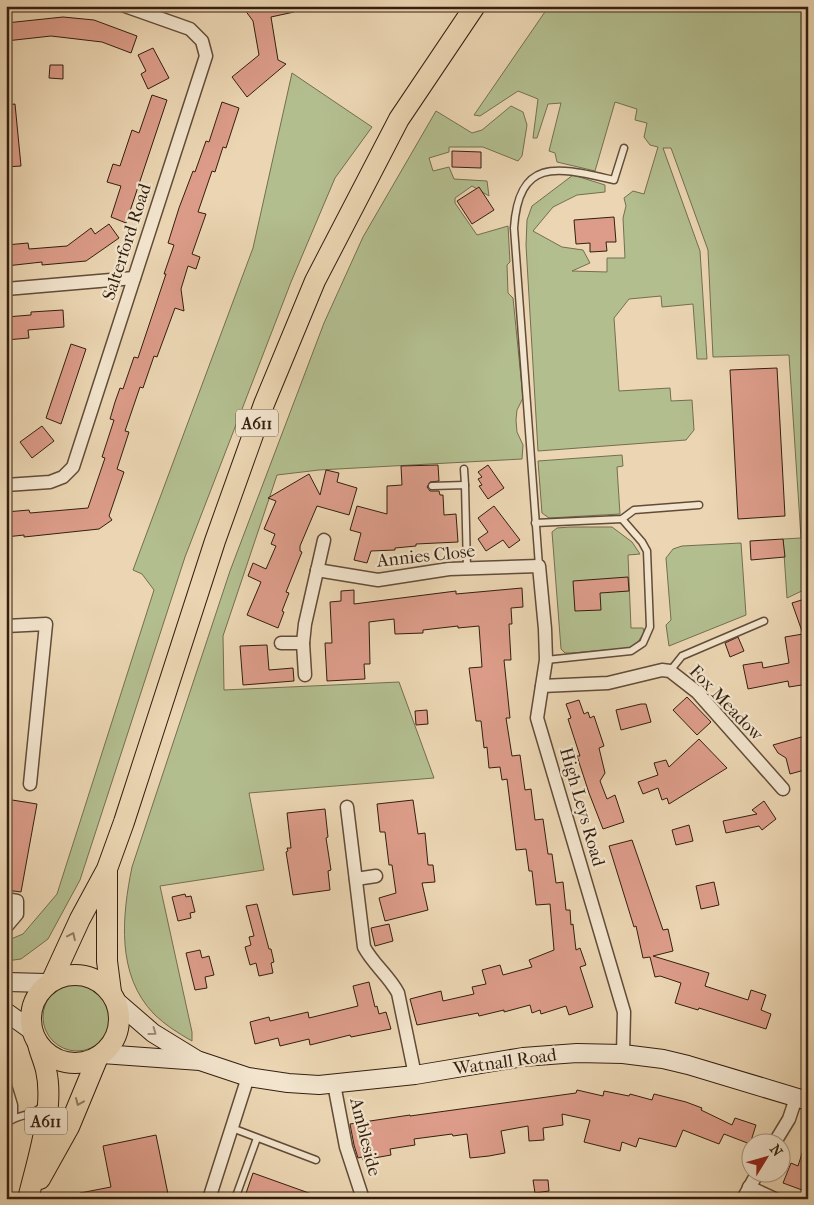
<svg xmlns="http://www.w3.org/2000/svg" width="814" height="1205" font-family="'IM FELL French Canon',serif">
	<rect width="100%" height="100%" fill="#ebd5b2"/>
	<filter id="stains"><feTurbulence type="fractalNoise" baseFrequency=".004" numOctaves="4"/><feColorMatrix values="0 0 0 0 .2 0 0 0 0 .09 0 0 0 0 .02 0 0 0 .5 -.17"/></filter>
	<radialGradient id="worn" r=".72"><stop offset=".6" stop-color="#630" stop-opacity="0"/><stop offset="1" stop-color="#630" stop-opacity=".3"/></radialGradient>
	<!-- green -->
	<g fill="#b3be8f" stroke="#746e4f">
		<path d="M549,6H808V588L787,598L783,539L801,538L789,355L713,357L708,250L671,148H663L700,251L707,359H697L693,304L662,307L661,296L629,299L614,318L619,391L670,388L671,401L692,400L694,430L686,440L538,451L526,245L527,220L532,206L573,175L605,185V192L577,195L553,207L533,231L562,247L583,250L590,263L572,271L607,272V258H625L623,218L626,206L624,198L633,191L644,194L658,147L650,145L644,137L647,123L635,120L637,109L615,102L595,171L557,162L555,153L549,151L561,103L548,104L537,138H533L538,99L518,91L480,116L474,115Z"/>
		<path d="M292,73L372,127L335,178L291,282L185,557L80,880L48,939L21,959L6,961V941L23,934L57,894L154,590L142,574L133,570L253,248Z"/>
		<path d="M511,106L523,112L527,125L522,156L518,161L483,147H449V152L429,158L433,171L449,167L454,179L487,181L489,196L472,186L455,198V203L477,235L508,226L510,262L507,265L508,293L513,298L523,398L517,410L516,420L517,432L523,445L522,459L319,470L277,475L223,636L224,690L399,682L434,778L249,793L264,870L160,886L192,1032V1041C178,1033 165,1025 154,1014C116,975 122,916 132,867L230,571L324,323L363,237L436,111L472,133L482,130Z"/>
		<path d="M622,455L623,466L617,467L620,514L549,518L542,513L538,461Z"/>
		<path d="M570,527H612L632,542L640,554L628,555L631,628H643L644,632L638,642L629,648L572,653H565L561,649L552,532L557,528Z"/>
		<path d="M741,543L746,615L669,646L666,625L671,620L666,558L673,549L682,546Z"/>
		<circle cx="77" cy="1017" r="34"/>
	</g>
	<!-- building -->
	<g fill="#dc9c89" stroke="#341f0f">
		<path d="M242,6H294V12L271,17L278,60L286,64L247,97L232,77L259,55L253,21Z"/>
		<path d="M63,17L94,20L137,36L131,53L102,42L51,36L6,41V23Z"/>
		<path d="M153,48L169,78L148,89L141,74L146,71L138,55Z"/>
		<path d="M50,65H63V79L49,78Z"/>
		<path d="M152,95L167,100L126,223L111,217L121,186L107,182L113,164L120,166L132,130L139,133Z"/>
		<path d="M222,102L239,108L226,148L223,147L215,172L212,171L198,212L206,214L192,254L200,257L196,269L188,266L181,289L184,311L175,308L157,357L154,356L143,388L140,387L125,431L129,432L117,469L124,472L109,516L112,520L99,529L24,537V535L6,537V512L29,510L30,513L88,508L105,458L102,457L114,420L110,419L115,402L120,388L123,389L134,357L138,358L166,274H164L174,245L168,243L179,208L193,171L195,172L206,141L209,142Z"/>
		<path d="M15,104L21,166L6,167V105Z"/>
		<path d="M452,151L481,152V168L452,167Z"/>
		<path d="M479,187L494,210L472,224L457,201Z"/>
		<path d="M614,217L616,242H606L607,251L590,252V243L576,244L574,220Z"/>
		<path d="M109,224L119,238L86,261L42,265V262L6,266V245L28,243L29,249L67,246L91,228L95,234Z"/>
		<path d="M63,310L64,327L28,330L29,338L6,340V317L31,315V312Z"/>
		<path d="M71,344L86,349L61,424L46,418Z"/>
		<path d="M777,368L785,516L738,519L730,370Z"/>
		<path d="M42,426L54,441L32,458L20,442Z"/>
		<path d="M438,465L439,481L430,482L427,487L430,491H439L440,495H443L444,515L456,514L458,542L416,544V546L395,548V550L371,551L367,563L354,560L361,533L350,530L357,506L387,514V486L402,485L401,466Z"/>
		<path d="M488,465L504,488L488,499L479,486L482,485L478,479L482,477L478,472Z"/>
		<path d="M326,470L339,473L337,482L357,488L349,515L317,506L300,546V551L302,552L286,592L289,593L282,611L284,612L278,628L247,615L261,582L248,576L253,563L266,569L276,546L271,544L275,534L264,529L276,501L268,498L309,474L320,495Z"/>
		<path d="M494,506L520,540L509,548L503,540L486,551L478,539L488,532L478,518Z"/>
		<path d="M783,539L785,557L751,560L750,541Z"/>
		<path d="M628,577L629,591L600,593L601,610L575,611L573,581Z"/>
		<path d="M522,588L523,607L511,608L512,624H509L511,660H504L510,718H506L512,756L520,755L525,790L531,789L535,820L543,819L548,854H552L556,883L563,882L566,910H570L571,925L573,924L576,950L580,948L586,965L580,967L593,1007L569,1015L566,1006L541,1014L540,1010L532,1013L530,1005L504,1012V1010L479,1016L478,1013L417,1025L410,999L441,991L443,1001L474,994L472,987L486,984L482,970L500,965L503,975L532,967L529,960L554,950L550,904L536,905L532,871H529L526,849L516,850L507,779L502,780L500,767L489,768L487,747L484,748L481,721H476L469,668L482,667L479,626L458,628V626L423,630V633L395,634L394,619L369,622L370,664H364L365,679L327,681L325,643H332L330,602L341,601V591L354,590V604L456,591V594Z"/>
		<path d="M808,598V684L789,687L788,681L748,689L743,665L762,662L763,668L789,663L785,637L803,634L792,603Z"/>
		<path d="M738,637L744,651L730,657L725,643Z"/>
		<path d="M267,645L269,670L293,668L294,681L243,685L240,646Z"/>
		<path d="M687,697L711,722L697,735L673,710Z"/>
		<path d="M579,700L584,714L588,712L590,718L594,716L604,746L599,748L605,773L600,781L607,799L615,795L624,822L603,829L589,793L577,756H580L568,719L571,718L566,704Z"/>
		<path d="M641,704H646L651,722L621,730L616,710Z"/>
		<path d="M427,710L428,724L416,725L415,711Z"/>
		<path d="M805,736L808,748V769L790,774L786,758L778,753L773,745Z"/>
		<path d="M699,739L727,768L669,804L667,798L662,800L658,788L643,794L638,782L658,775L654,763L666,760L669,767Z"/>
		<path d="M6,799L37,804L21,892L6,890Z"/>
		<path d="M413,800L418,834L425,833L428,865H433L435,882L422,883L428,910L385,921L379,898L396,893L392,865H389L385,832H380L377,804Z"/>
		<path d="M764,801L776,819L762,830L759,826L726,833L723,821L757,814L752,810Z"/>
		<path d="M325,809L328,837L326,838L331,870L328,871L330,890L293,895L286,852L288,851L287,848H291L287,813Z"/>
		<path d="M689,825L693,841L676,845L672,830Z"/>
		<path d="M632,840L663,930L668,929L673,951L653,956L709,973L705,986L748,1000L751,990L766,995L761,1010L771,1014L766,1029L699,1008L698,1010L675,1003L681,983L660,976L655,977L650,957L643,958L636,926L634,927L626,901L609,846Z"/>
		<path d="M714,882L719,905L701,909L696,886Z"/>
		<path d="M185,894L186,897L191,896L195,912L190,913L191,918L178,921L172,897Z"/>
		<path d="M257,904L269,949H271L274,962L271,963L273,973L259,976L256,963L250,965L245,947L251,945L249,937L254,936L246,906Z"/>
		<path d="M389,924L393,941L375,946L371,928Z"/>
		<path d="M200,950L202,958L209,956L214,975L205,977L207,988L195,990L186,953Z"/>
		<path d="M369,982L375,1007L377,1006L379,1014L386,1012L391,1029L351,1037L350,1035L310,1045L309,1039L280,1046L278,1038L255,1044L250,1022L269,1017L270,1021L308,1012L309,1018L358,1006L353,986Z"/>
		<path d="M577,1090L603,1096L604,1091L629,1096L630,1094L652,1100L654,1094L686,1102L702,1108L701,1110L732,1125L735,1118L756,1125L750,1144L724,1134L719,1144L683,1130L676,1147L639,1138L636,1147L622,1142L620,1151L584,1142L590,1120L562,1114L563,1125L543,1128L544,1140L529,1141L528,1126L501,1131L505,1153L489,1156L470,1158L467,1134L453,1136L452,1134L414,1139L415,1145L390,1149L391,1155L363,1160L362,1157L358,1158L354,1145L350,1124L410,1115V1116L576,1093Z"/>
		<path d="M156,1135L169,1199H80V1193L111,1187L103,1146Z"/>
		<path d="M805,1144L808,1145V1176L802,1190L783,1183L791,1163L798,1166Z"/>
		<path d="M253,1173L320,1197V1199H244Z"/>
		<path d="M533,1180H548L549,1191L535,1193Z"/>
	</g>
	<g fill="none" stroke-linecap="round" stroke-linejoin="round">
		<!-- lane casing -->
		<g stroke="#624c38" stroke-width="9">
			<g id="lane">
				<path d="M464,469L465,485"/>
				<path d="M432,486L465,485L467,568"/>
				<path d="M535,523L622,519L634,510L699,505"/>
				<path d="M539,566L514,228C519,155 560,168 614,180L624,148"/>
				<path d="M546,660L631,651L643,643L650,627L647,551L642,542L622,519"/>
				<path d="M670,671L682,656L764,621"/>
				<path d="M6,1079L14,1105V1117"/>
				<path d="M6,1124C19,1112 30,1119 43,1105"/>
				<path d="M232,1128L316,1160"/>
				<path d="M235,1199L257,1138"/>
			</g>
		</g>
		<!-- street casing -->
		<g stroke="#624c38" stroke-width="15">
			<g id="street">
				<path d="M6,289L134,278"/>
				<path d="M6,485L50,482L63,477L73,467L206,56L202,41L190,29L125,6"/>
				<path d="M317,570L378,580L449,569L539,566L545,629L546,660L537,718L624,1012L623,1054"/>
				<path d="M6,626L46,624L30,784"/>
				<path d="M281,643H303"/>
				<path d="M305,675L303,643L305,624L324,540"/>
				<path d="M542,686L608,683L662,670L670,671L697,692L783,789"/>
				<path d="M347,807L364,947C373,964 389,976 398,993L415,1075"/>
				<path d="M356,879L376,876"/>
				<path d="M6,899L17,901V914L6,927"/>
				<path d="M334,1084L346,1147L363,1199"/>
				<path d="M775,1142L789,1119L796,1098"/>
				<path d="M749,1187L775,1199"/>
				<path d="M209,1199L248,1077"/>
				<path d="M743,1199L758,1172"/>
			</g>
		</g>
		<!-- secondary casing -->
		<g stroke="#341f0f" stroke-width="20">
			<g id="secondary">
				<path d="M6,982L47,983"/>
				<path d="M116,1001L153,1033L197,1060"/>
				<path d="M6,1012L31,1030"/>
				<path d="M102,1054L200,1061L248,1077L288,1083L319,1085L415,1075L523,1057L577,1053L623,1054L663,1059L688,1065L808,1101"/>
			</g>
		</g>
		<!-- primary casing -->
		<g stroke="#341f0f" stroke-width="22">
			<g id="primary">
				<path d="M107,871V961L111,992"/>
				<circle cx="75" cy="1019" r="44"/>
				<path d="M52,980L80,919L107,869L124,822L215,541L264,404L315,281L399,119L475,6"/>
				<path d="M40,1179L69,1127L98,1057"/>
				<path d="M28,1199C37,1161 55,1108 46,1070C44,1061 40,1053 38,1044"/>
			</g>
		</g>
		<!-- lane -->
		<use href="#lane" stroke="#f2e4cd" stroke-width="6"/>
		<!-- street -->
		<use href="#street" stroke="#f2e4cd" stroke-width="12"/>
		<!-- secondary -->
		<use href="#secondary" stroke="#f2e4cd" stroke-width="18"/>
		<!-- primary -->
		<use href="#primary" stroke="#ebd5b2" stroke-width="20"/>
	</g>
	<!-- one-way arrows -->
	<defs><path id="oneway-chevron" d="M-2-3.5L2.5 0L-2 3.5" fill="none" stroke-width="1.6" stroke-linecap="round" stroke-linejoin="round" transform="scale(1.25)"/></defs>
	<g stroke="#907a60">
		<use href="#oneway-chevron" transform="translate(72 936) rotate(-65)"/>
		<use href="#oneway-chevron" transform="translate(79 1102) rotate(113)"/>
	</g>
	<use stroke="#9c8b78" href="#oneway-chevron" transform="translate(153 1032) rotate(36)"/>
	<g text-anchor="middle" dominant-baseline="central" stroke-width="4.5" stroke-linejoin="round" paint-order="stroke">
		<!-- shield labels -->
		<g fill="#f2e4cd" stroke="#6d5a48" stroke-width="1">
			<rect x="236" y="409.5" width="42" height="27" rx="4"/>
			<rect x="25" y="1107.5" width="42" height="27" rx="4"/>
		</g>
		<g font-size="16" font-weight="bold" fill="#341f0f">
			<text x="257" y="423">A611</text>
			<text x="46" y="1121">A611</text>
		</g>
		<!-- street labels -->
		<g font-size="18" fill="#341f0f" stroke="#f2e4cd">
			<text transform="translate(127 242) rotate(-72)">Salterford Road</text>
			<text transform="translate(426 556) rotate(-6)">Annies Close</text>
			<text transform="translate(726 703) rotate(46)">Fox Meadow</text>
			<text transform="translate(582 807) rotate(74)">High Leys Road</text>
			<text transform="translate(505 1062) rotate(-8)">Watnall Road</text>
			<text transform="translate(365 1137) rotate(76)">Ambleside</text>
		</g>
	</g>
	<!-- margin -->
	<rect width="814" height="1205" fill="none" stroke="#ebd5b2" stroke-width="25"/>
	<rect x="8" y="8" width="799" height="1190" fill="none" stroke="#341f0f" stroke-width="2.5"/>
	<rect x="12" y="12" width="789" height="1180" fill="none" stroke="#341f0f"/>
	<!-- north arrow -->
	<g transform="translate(766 1158) rotate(53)"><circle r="24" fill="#f2e4cd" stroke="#a69581"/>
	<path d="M0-4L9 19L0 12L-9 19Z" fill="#8f2418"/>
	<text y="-8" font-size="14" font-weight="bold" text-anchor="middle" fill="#341f0f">N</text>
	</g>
	<rect width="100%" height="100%" filter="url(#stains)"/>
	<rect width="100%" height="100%" fill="url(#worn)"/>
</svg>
